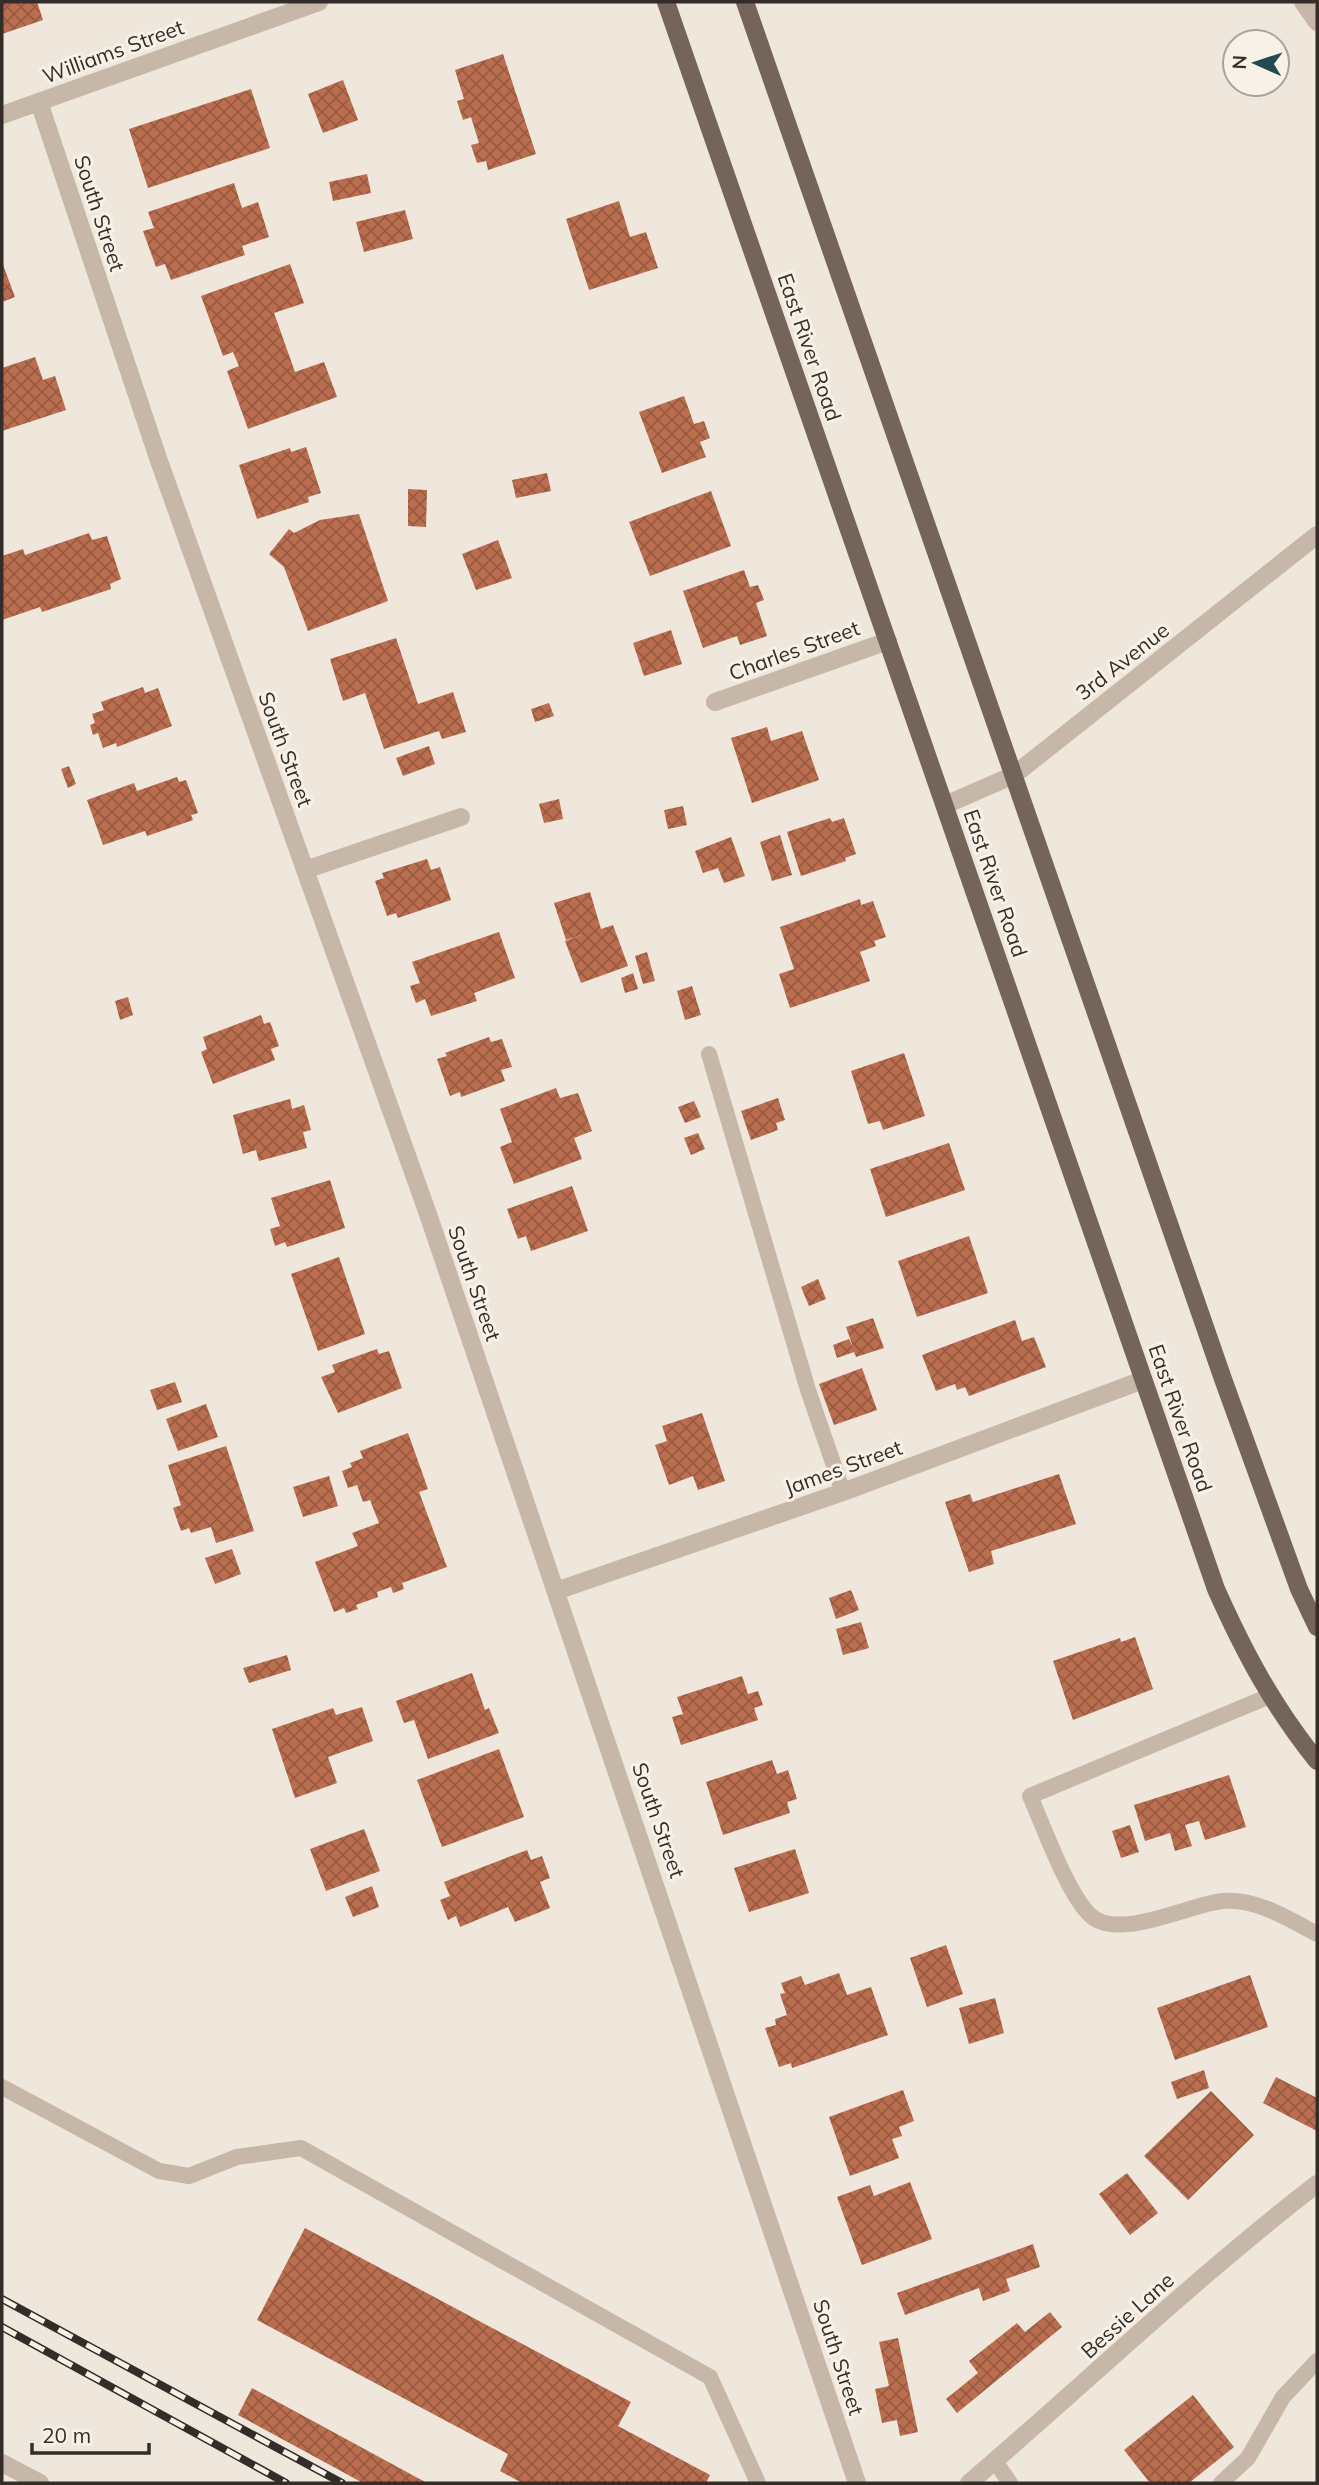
<svg xmlns="http://www.w3.org/2000/svg" width="1319" height="2485" font-family="Mulish,sans-serif">
	<defs>
		<pattern id="building-cross-hatch" width="8" height="8" patternUnits="userSpaceOnUse" patternTransform="scale(1.75)"><rect width="8" height="8" fill="#ba6e4f"/><path d="M0 0l8 8M0 8l8-8" fill="none" stroke="#985b42"/></pattern>
	</defs>
	<rect width="100%" height="100%" fill="#efe7db"/>
	<!-- building -->
	<g fill="url(#building-cross-hatch)">
		<path d="M2,2H37L43,20L2,34Z"/>
		<path d="M503,54L536,154L488,170L486,161L477,163L471,145L479,143L471,117L463,120L457,101L464,99L455,70Z"/>
		<path d="M343,80L358,120L323,133L308,94Z"/>
		<path d="M251,89L270,148L148,188L129,129Z"/>
		<path d="M367,174L371,193L333,201L329,182Z"/>
		<path d="M234,183L242,208L258,202L269,237L242,246L245,255L171,280L165,264L156,267L143,231L154,228L148,212Z"/>
		<path d="M619,201L630,237L646,232L658,268L589,290L566,219Z"/>
		<path d="M405,210L413,239L364,252L356,222Z"/>
		<path d="M2,262L15,297L2,302Z"/>
		<path d="M290,264L304,303L274,313L295,372L324,362L337,397L248,429L227,371L239,366L233,352L223,356L201,296Z"/>
		<path d="M35,357L43,380L55,376L66,410L2,431V368Z"/>
		<path d="M684,396L694,424L704,421L710,438L700,442L706,457L662,473L639,412Z"/>
		<path d="M306,447L321,493L308,497L309,502L257,519L239,465L290,448L291,452Z"/>
		<path d="M547,473L551,491L516,498L512,480Z"/>
		<path d="M408,489L427,490L426,527L408,526Z"/>
		<path d="M711,491L731,546L650,576L629,522Z"/>
		<path d="M359,514L388,601L308,631L284,567L269,554L289,529L294,533L320,520Z"/>
		<path d="M89,533L92,540L107,536L121,579L110,584L111,589L42,612L40,607L2,620V556L23,549L25,555Z"/>
		<path d="M498,540L512,578L476,590L462,554Z"/>
		<path d="M744,570L750,587L758,585L764,600L756,603L767,636L740,645L737,636L703,648L683,591Z"/>
		<path d="M671,630L682,664L644,676L633,643Z"/>
		<path d="M396,638L418,704L453,692L466,732L442,739L439,731L384,749L365,693L343,701L330,659Z"/>
		<path d="M143,687L145,693L158,688L172,726L117,747L116,743L103,748L98,733L93,735L90,725L95,723L92,714L104,710L101,702Z"/>
		<path d="M549,703L554,716L535,722L531,709Z"/>
		<path d="M767,727L771,741L802,731L819,780L752,803L731,738Z"/>
		<path d="M429,746L435,764L403,776L396,758Z"/>
		<path d="M69,766L76,784L68,788L61,769Z"/>
		<path d="M177,777L179,782L186,780L198,813L191,815L193,820L147,836L145,831L103,845L87,800L134,783L137,791Z"/>
		<path d="M559,799L563,819L544,823L539,804Z"/>
		<path d="M683,806L687,825L668,829L664,810Z"/>
		<path d="M830,818L832,822L844,818L856,854L845,858L846,861L801,876L787,832Z"/>
		<path d="M780,835L792,875L772,881L760,842Z"/>
		<path d="M731,837L745,876L724,883L718,868L703,873L695,851Z"/>
		<path d="M427,859L431,870L440,867L451,900L398,918L396,913L387,916L375,881L384,878L382,873Z"/>
		<path d="M590,892L601,929L613,925L628,966L581,983L565,941L584,934L566,940L554,903Z"/>
		<path d="M860,899L861,905L873,901L886,937L874,941L876,946L860,952L870,981L790,1008L779,974L794,969L780,927Z"/>
		<path d="M499,932L515,978L474,993L477,1001L431,1016L425,999L416,1003L410,986L420,983L412,962Z"/>
		<path d="M647,952L655,981L643,984L635,956Z"/>
		<path d="M633,973L638,989L625,993L621,978Z"/>
		<path d="M692,986L701,1015L685,1020L677,991Z"/>
		<path d="M128,997L133,1015L120,1020L115,1001Z"/>
		<path d="M261,1015L264,1024L270,1022L279,1046L271,1049L275,1060L213,1084L201,1052L207,1049L203,1037Z"/>
		<path d="M489,1037L491,1042L502,1039L512,1067L501,1070L505,1081L461,1097L460,1092L450,1096L437,1059L447,1056L445,1053Z"/>
		<path d="M904,1053L925,1116L883,1130L880,1121L868,1124L851,1071Z"/>
		<path d="M556,1088L560,1098L578,1093L592,1131L574,1138L582,1159L514,1184L500,1147L512,1142L500,1109Z"/>
		<path d="M778,1098L785,1120L776,1123L778,1130L751,1140L741,1111Z"/>
		<path d="M290,1099L292,1109L304,1105L311,1130L303,1132L307,1148L259,1161L256,1150L243,1154L233,1115Z"/>
		<path d="M694,1101L701,1117L685,1123L678,1107Z"/>
		<path d="M698,1133L705,1149L691,1155L684,1138Z"/>
		<path d="M949,1143L965,1190L886,1217L870,1169Z"/>
		<path d="M330,1180L345,1228L287,1247L285,1242L275,1246L270,1229L280,1226L271,1198Z"/>
		<path d="M572,1186L588,1231L531,1251L526,1236L518,1239L507,1209Z"/>
		<path d="M969,1236L988,1293L917,1317L898,1261Z"/>
		<path d="M339,1257L365,1334L318,1351L291,1274Z"/>
		<path d="M818,1279L826,1299L809,1306L801,1287Z"/>
		<path d="M873,1318L884,1348L856,1357L854,1352L837,1358L833,1345L849,1339L853,1347L846,1327Z"/>
		<path d="M1015,1320L1022,1341L1034,1337L1046,1367L969,1396L965,1387L957,1390L955,1384L936,1391L922,1355Z"/>
		<path d="M377,1349L379,1354L389,1351L402,1388L338,1413L321,1377L335,1372L332,1365Z"/>
		<path d="M862,1368L877,1410L834,1425L819,1384Z"/>
		<path d="M175,1382L182,1402L157,1410L150,1390Z"/>
		<path d="M206,1404L218,1437L178,1451L166,1419Z"/>
		<path d="M702,1413L725,1481L698,1490L693,1476L669,1485L655,1445L667,1441L662,1426Z"/>
		<path d="M408,1433L428,1489L419,1492L447,1567L402,1583L404,1589L393,1593L391,1587L377,1592L378,1597L356,1605L358,1609L346,1613L344,1608L334,1612L315,1562L358,1546L352,1533L379,1523L370,1500L363,1502L357,1485L348,1488L342,1471L352,1467L350,1463L363,1458L360,1451Z"/>
		<path d="M226,1446L254,1531L216,1543L211,1527L191,1533L189,1528L181,1531L173,1508L181,1505L168,1465Z"/>
		<path d="M1059,1474L1076,1524L991,1551L994,1564L969,1572L945,1502L970,1494L973,1502Z"/>
		<path d="M329,1476L338,1506L303,1517L293,1487Z"/>
		<path d="M232,1549L241,1574L215,1584L205,1558Z"/>
		<path d="M851,1590L859,1610L836,1619L829,1598Z"/>
		<path d="M861,1622L869,1648L843,1655L836,1629Z"/>
		<path d="M1135,1637L1153,1689L1073,1720L1053,1661L1120,1638L1121,1642Z"/>
		<path d="M287,1655L291,1670L249,1683L243,1668Z"/>
		<path d="M472,1673L485,1710L489,1708L499,1733L428,1759L414,1720L404,1723L396,1701Z"/>
		<path d="M742,1676L748,1694L758,1691L763,1705L754,1708L758,1720L681,1745L672,1717L683,1714L677,1697Z"/>
		<path d="M362,1707L373,1741L328,1757L337,1783L295,1798L272,1729L333,1708L336,1715Z"/>
		<path d="M499,1749L524,1817L442,1847L417,1780Z"/>
		<path d="M772,1760L777,1774L788,1770L797,1799L787,1802L790,1813L723,1835L706,1782Z"/>
		<path d="M1229,1775L1246,1827L1205,1840L1199,1821L1185,1825L1192,1846L1175,1851L1170,1833L1145,1841L1134,1805Z"/>
		<path d="M1130,1825L1139,1852L1121,1858L1112,1831Z"/>
		<path d="M364,1829L380,1871L326,1891L310,1849Z"/>
		<path d="M795,1849L809,1893L749,1912L734,1868Z"/>
		<path d="M527,1850L531,1860L542,1856L550,1878L540,1882L550,1908L515,1922L508,1907L460,1927L456,1916L448,1920L440,1900L450,1896L444,1882Z"/>
		<path d="M372,1886L379,1907L353,1917L345,1897Z"/>
		<path d="M946,1945L963,1994L927,2007L910,1958Z"/>
		<path d="M839,1973L847,1995L871,1987L888,2035L792,2068L791,2063L779,2067L765,2028L776,2025L775,2019L787,2015L780,1994L785,1993L781,1983L801,1976L805,1985Z"/>
		<path d="M1250,1975L1268,2027L1175,2060L1157,2008Z"/>
		<path d="M995,1998L1004,2033L969,2044L959,2008Z"/>
		<path d="M1204,2070L1209,2088L1177,2099L1171,2082Z"/>
		<path d="M1276,2077L1317,2098V2131L1263,2103Z"/>
		<path d="M903,2090L914,2121L899,2127L902,2136L892,2139L899,2158L850,2176L829,2117Z"/>
		<path d="M1211,2091L1254,2135L1188,2200L1144,2156Z"/>
		<path d="M1127,2173L1158,2213L1130,2235L1099,2194Z"/>
		<path d="M910,2182L932,2239L862,2265L837,2197L870,2185L874,2196Z"/>
		<path d="M305,2228L631,2402L618,2426L710,2475L706,2483H522L500,2471L508,2454L257,2320Z"/>
		<path d="M1033,2244L1040,2267L1006,2279L1010,2291L983,2301L979,2288L905,2315L897,2293Z"/>
		<path d="M1050,2312L1062,2327L957,2413L946,2399L978,2373L969,2361L1017,2323L1025,2332Z"/>
		<path d="M898,2338L918,2432L900,2436L897,2420L882,2423L875,2389L889,2386L879,2342Z"/>
		<path d="M252,2388L427,2483H363L238,2415Z"/>
		<path d="M1193,2395L1234,2447L1189,2483H1150L1124,2450Z"/>
	</g>
	<g fill="none" stroke-linecap="round" stroke-linejoin="round">
		<!-- service -->
		<g stroke="#c6b7a9" stroke-width="16">
			<path d="M709,1054L808,1390L843,1492"/>
			<path d="M1270,1696L1030,1796C1044,1827 1067,1893 1090,1915C1118,1942 1189,1904 1223,1901C1256,1898 1289,1919 1317,1934"/>
			<path d="M2,2087L159,2171L189,2176L237,2157L301,2148L710,2377L758,2483"/>
			<path d="M995,2461L1010,2483"/>
			<path d="M1221,2483L1248,2458L1283,2397L1317,2361"/>
		</g>
		<!-- minor -->
		<g stroke="#c6b7a9" stroke-width="18">
			<path d="M1303,2L1317,22"/>
			<path d="M39,102L158,458L428,1214L857,2483"/>
			<path d="M2,115L319,2"/>
			<path d="M715,702L888,641"/>
			<path d="M945,805L1014,775L1317,535"/>
			<path d="M305,870L461,817"/>
			<path d="M556,1591L843,1492L1143,1380"/>
			<path d="M2,2463L40,2483"/>
			<path d="M969,2483C1085,2384 1196,2277 1317,2184"/>
		</g>
		<!-- primary -->
		<g stroke="#74645a" stroke-width="18">
			<path d="M666,2L1216,1589C1245,1654 1273,1706 1317,1761"/>
			<path d="M745,2L1223,1379L1299,1589L1317,1627"/>
		</g>
		<!-- rail casing -->
		<g stroke="#342c28" stroke-width="8">
			<g id="rail">
				<path d="M2,2299L342,2483"/>
				<path d="M2,2327L286,2483"/>
			</g>
		</g>
		<!-- rail -->
		<use href="#rail" stroke="#f7f1e7" stroke-width="5" stroke-dasharray="16" stroke-linecap="butt"/>
	</g>
	<g text-anchor="middle" dominant-baseline="central" stroke-width="6" stroke-linejoin="round" paint-order="stroke">
		<!-- street labels -->
		<g font-size="21" fill="#342c28" stroke="#f7f1e7">
			<text transform="translate(113 51) rotate(-20)">Williams Street</text>
			<text transform="translate(100 213) rotate(72)">South Street</text>
			<text transform="translate(810 347) rotate(71)">East River Road</text>
			<text transform="translate(794 650) rotate(-20)">Charles Street</text>
			<text transform="translate(1122 661) rotate(-38)">3rd Avenue</text>
			<text transform="translate(286 749) rotate(70)">South Street</text>
			<text transform="translate(996 883) rotate(71)">East River Road</text>
			<text transform="translate(475 1283) rotate(71)">South Street</text>
			<text transform="translate(1181 1418) rotate(71)">East River Road</text>
			<text transform="translate(843 1467) rotate(-20)">James Street</text>
			<text transform="translate(659 1820) rotate(71)">South Street</text>
			<text transform="translate(1127 2315) rotate(-42)">Bessie Lane</text>
			<text transform="translate(839 2357) rotate(72)">South Street</text>
		</g>
	</g>
	<!-- border -->
	<rect width="1319" height="2485" fill="none" stroke="#342c28" stroke-width="7"/>
	<!-- north arrow -->
	<g transform="translate(1256 63) rotate(273)"><circle r="33" fill="#f7f1e7" stroke="#a9a29b" stroke-width="2"/>
	<path d="M0-5L12 26L0 18L-12 26Z" fill="#224b51"/>
	<text y="-10" font-size="19" font-weight="bold" text-anchor="middle" fill="#342c28">N</text>
	</g>
	<!-- scale -->
	<path d="M32 2443v10h117v-10" fill="none" stroke="#342c28" stroke-width="3.5"/>
	<text x="42" y="2443" font-size="21" fill="#342c28" stroke="#f7f1e7" stroke-width="5" paint-order="stroke">20 m</text>
</svg>
